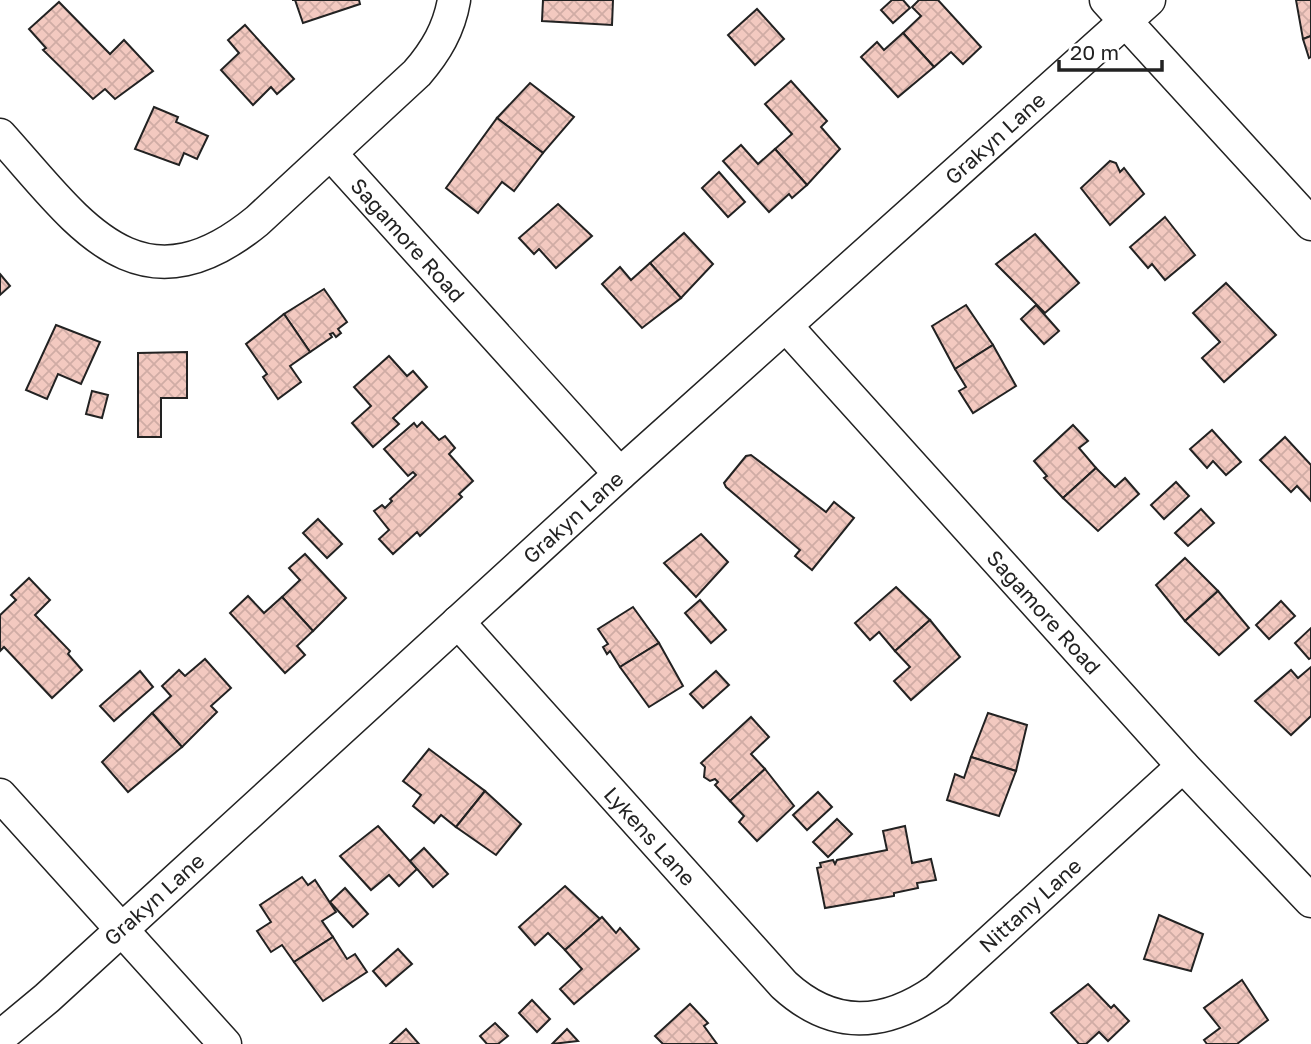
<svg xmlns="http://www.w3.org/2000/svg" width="1311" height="1044" font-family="'Golos Text',sans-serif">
	<defs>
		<pattern id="building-cross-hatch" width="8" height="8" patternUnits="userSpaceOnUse" patternTransform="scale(1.75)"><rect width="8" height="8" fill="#f3c9c0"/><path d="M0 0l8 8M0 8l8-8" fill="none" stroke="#d0aca5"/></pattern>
	</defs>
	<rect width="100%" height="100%" fill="#fff"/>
	<!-- building -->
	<g fill="url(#building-cross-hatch)" stroke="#222" stroke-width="2">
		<path d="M292,0H359L360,4L303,23L295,0Z"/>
		<path d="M543,0H613L612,25L542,21Z"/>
		<path d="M892,0H903L910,8L893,23L881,10Z"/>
		<path d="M919,0H938L981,47L963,64L951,52L934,67L903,33L921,16L912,7Z"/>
		<path d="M1296,0H1311V36L1303,39Z"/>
		<path d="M59,2L110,54L124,40L153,71L115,99L105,89L93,99L43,50L46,48L29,29Z"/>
		<path d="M757,9L784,39L755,65L728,35Z"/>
		<path d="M245,25L294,79L277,94L271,87L253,105L221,70L239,53L228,40Z"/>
		<path d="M903,33L934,67L898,97L861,57L877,42L884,50Z"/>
		<path d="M1311,36V57L1309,58L1303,39Z"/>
		<path d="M791,81L827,121L821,127L840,149L807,185L775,149L792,134L765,104Z"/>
		<path d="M530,83L574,117L543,153L497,118Z"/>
		<path d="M154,107L178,117L176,122L208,136L197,159L184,153L179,165L135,149Z"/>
		<path d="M497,118L543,153L514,191L502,182L478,213L446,188Z"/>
		<path d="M741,145L758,164L775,149L807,185L792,198L789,194L769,212L723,161Z"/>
		<path d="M1110,161L1116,163L1120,172L1124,168L1144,194L1110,225L1081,188Z"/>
		<path d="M719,172L745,202L728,217L702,188Z"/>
		<path d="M558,204L592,236L556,268L539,249L534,254L519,238Z"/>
		<path d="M1165,217L1195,255L1165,280L1152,264L1148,268L1130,247Z"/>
		<path d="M684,233L713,264L681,298L650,263Z"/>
		<path d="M1035,234L1079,283L1045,313L996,264Z"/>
		<path d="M650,263L681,298L642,328L602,284L620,267L631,280Z"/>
		<path d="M0,274L10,286L0,295Z"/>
		<path d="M1226,283L1276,335L1224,382L1202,358L1220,342L1193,313Z"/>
		<path d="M324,289L347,322L338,329L341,333L336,337L333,333L330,334L332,337L310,352L284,314Z"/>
		<path d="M966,305L993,345L955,369L932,326Z"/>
		<path d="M1036,305L1059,331L1044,344L1021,319Z"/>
		<path d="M284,314L310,352L290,366L301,382L278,399L263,377L267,374L246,344Z"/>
		<path d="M56,325L100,342L81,384L58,374L47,399L26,390Z"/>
		<path d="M993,345L1016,386L973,413L959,391L966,387L955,369Z"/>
		<path d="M187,352V398H161V437H138V353Z"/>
		<path d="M389,356L407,376L413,371L427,387L393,418L399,424L373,447L352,423L371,406L354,387Z"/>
		<path d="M92,391L108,395L102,418L86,414Z"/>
		<path d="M422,422L439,440L445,436L455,448L449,454L473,481L459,494L462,497L420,536L417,532L393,554L379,539L389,530L374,511L382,505L385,508L392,501L390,499L416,475L413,472L408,476L384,449L414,423L417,427Z"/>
		<path d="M1073,425L1088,441L1079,448L1096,468L1063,498L1044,478L1047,476L1034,461Z"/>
		<path d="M1212,430L1241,462L1226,475L1213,461L1207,468L1190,449Z"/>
		<path d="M1285,437L1311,465V501L1297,486L1291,492L1260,460Z"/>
		<path d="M751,455L826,512L834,502L854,518L812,570L795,556L800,550L726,487L724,483L746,456Z"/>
		<path d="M1096,468L1115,487L1125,478L1139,494L1098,531L1063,498Z"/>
		<path d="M1176,482L1189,496L1164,519L1151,505Z"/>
		<path d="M1201,509L1214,523L1188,546L1175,533Z"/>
		<path d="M318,519L342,544L327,558L303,533Z"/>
		<path d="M701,534L728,562L696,597L664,563Z"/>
		<path d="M305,554L346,598L313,631L282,597L300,580L289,568Z"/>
		<path d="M1185,558L1218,591L1185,621L1156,585Z"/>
		<path d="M29,578L50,600L35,615L70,651L68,654L82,670L52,698L4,647L0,651V615L16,600L11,595Z"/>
		<path d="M896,587L930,620L895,651L879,632L870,640L855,623Z"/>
		<path d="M1218,591L1249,628L1219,655L1185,621Z"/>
		<path d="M248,596L264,613L282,597L313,631L297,646L305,655L285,673L230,613Z"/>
		<path d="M700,600L726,630L711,643L685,613Z"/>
		<path d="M1281,601L1295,616L1269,639L1256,625Z"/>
		<path d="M633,607L659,643L620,667L610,651L607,654L603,647L608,644L598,629Z"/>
		<path d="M930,620L960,657L911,700L894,681L910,667L895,651Z"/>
		<path d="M1311,628V658L1309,659L1295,643Z"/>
		<path d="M659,643L683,686L649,707L620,667Z"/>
		<path d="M205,659L231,688L211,706L217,712L182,747L152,713L171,696L162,686L179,670L185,676Z"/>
		<path d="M1311,667V716L1291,735L1255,701L1291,670L1298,678Z"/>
		<path d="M140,671L153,687L114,721L100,706Z"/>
		<path d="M716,671L729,685L703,708L690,694Z"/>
		<path d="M152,713L182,747L128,792L102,762Z"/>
		<path d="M988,713L1027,725L1016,771L971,757Z"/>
		<path d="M751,717L769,737L751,754L765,769L730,801L715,785L718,782L715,779L710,781L704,777L705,767L701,763Z"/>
		<path d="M429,749L485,791L456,827L441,815L434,823L413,806L421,795L403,781Z"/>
		<path d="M971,757L1016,771L999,816L947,800L955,774L964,778Z"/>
		<path d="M765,769L794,806L757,841L739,822L744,816L730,801Z"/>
		<path d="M485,791L521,824L496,855L456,827Z"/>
		<path d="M818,792L832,807L807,830L793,815Z"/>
		<path d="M837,819L852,834L828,857L813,842Z"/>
		<path d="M378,826L417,869L399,886L389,875L371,890L340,856Z"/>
		<path d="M905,826L912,863L931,859L936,880L917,883L918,888L894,893V896L825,908L817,868L821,867L820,863L833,860L835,864L837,860L887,850L883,831Z"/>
		<path d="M424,848L448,874L433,887L410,861Z"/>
		<path d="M302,877L308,885L315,880L336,912L322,921L333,937L294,962L282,945L271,952L257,931L271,922L260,905Z"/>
		<path d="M565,886L600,919L565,950L548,933L535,945L519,927Z"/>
		<path d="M345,888L368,914L353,927L330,902Z"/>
		<path d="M1159,915L1203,934L1191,971L1144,959Z"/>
		<path d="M602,917L616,933L620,928L639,949L574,1004L560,989L582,969L565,950Z"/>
		<path d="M333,937L347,959L355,954L367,972L323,1001L294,962Z"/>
		<path d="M398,949L412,964L386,986L373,971Z"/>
		<path d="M1242,980L1268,1020L1237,1044H1207L1204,1040L1220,1028L1204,1008Z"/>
		<path d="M1088,984L1111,1008L1114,1005L1129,1021L1108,1041L1099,1032L1086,1044H1079L1051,1013Z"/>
		<path d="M532,1000L550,1019L537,1032L519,1013Z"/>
		<path d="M690,1004L708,1023L704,1026L717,1044H663L655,1036Z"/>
		<path d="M495,1023L508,1036L498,1044H487L480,1036Z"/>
		<path d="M406,1029L419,1044H390Z"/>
		<path d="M567,1029L578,1041L552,1044Z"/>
	</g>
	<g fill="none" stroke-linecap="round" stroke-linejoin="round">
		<!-- street casing -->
		<g stroke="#222" stroke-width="35">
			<g id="street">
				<path d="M1106,0L1311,224"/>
				<path d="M0,135C77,220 137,319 257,221L417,73C436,51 449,29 454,0"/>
				<path d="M331,154L620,474"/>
				<path d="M786,326L1183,766L1311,901"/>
				<path d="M458,622L784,985C833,1030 884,1027 937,990L1183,766"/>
				<path d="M0,795L225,1044"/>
				<path d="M0,1037L47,998L620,474L1149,0"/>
			</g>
		</g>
		<!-- street -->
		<use href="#street" stroke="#fff" stroke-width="32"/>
	</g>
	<g text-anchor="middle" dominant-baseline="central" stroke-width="5" stroke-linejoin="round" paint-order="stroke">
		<!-- street labels -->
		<g font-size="21" fill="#222" stroke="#fff">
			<text transform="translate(995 138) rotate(-42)">Grakyn Lane</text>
			<text transform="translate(408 240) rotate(48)">Sagamore Road</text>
			<text transform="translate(573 517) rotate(-42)">Grakyn Lane</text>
			<text transform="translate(1044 612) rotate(48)">Sagamore Road</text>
			<text transform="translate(650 836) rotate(48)">Lykens Lane</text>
			<text transform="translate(154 899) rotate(-42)">Grakyn Lane</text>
			<text transform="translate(1030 905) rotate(-42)">Nittany Lane</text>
		</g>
	</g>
	<!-- scale -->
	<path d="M1059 60v10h103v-10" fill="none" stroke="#222222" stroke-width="3.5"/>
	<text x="1070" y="60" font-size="21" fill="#222222" stroke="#ffffff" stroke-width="5" paint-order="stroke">20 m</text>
</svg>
